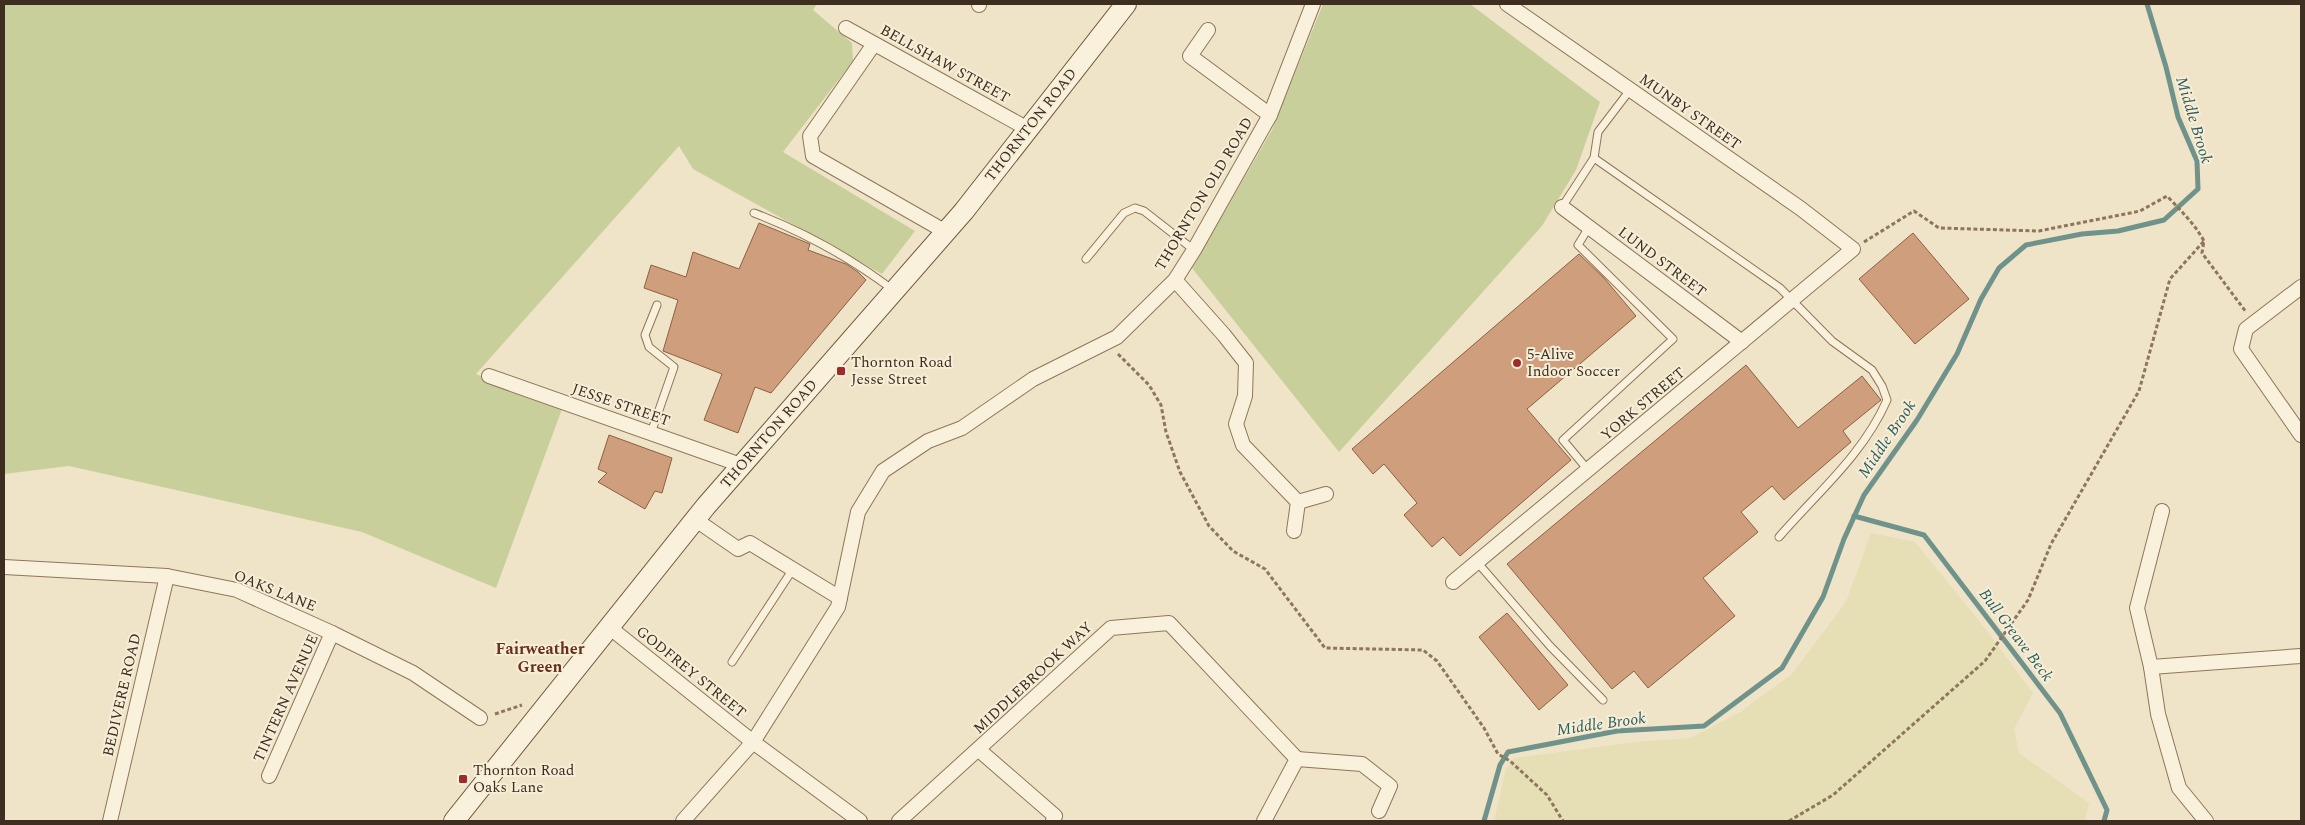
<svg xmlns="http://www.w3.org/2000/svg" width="2305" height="825" font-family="Spectral,serif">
	<rect width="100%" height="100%" fill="#f0e4c8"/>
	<!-- farmland -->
	<path fill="#e6deb5" d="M1871,533L1915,542L1984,627L2033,693L2014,729L2019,753L2089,803L2085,821H1494L1506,769L1514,758L1636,742L1691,738L1740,712L1792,674L1846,602Z"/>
	<!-- green -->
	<g fill="#c9cf9b">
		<path d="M4,4H817L813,10L852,43L853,61L783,152L915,231L882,274L693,169L679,146L476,374L562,409L496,588L362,532L69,466L4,474Z"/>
		<path d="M1323,4H1470L1600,102L1576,170L1542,226L1339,452L1192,268L1272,130Z"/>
	</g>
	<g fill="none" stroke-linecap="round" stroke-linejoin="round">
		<!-- stream -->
		<g stroke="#6f938a" stroke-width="5">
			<path d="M1854,516L1924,535L2060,713L2107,810L2104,821"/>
			<path d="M1484,821L1500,765L1508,752L1617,731L1704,726L1782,668L1823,597L1844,539L1864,495L1917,420L1957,354L1981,299L1999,268L2026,245L2082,234L2118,231L2164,220L2198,189L2197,161L2178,117L2166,67L2147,4"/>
		</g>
	</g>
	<!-- building -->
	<g fill="#cf9f7d" stroke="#8d5f41">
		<path d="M759,223L810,244L808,250L846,264L858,272L866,280L771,393L755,387L738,433L704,420L722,374L663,351L678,300L644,288L651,265L686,277L693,252L739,269Z"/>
		<path d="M1913,233L1969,299L1915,344L1859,279Z"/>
		<path d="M1579,254L1604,278L1636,316L1527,409L1571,460L1460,556L1443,537L1432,547L1404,515L1417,503L1384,464L1373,474L1352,449Z"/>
		<path d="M1746,365L1798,428L1862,376L1881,400L1843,431L1851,442L1784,500L1772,486L1741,512L1758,532L1703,578L1735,616L1648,688L1634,671L1612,689L1507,564Z"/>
		<path d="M609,435L672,458L662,493L655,491L645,509L598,482L607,473L598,469Z"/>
		<path d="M1507,613L1568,685L1539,710L1479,637Z"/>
	</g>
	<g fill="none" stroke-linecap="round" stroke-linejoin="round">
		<!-- lane casing -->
		<g stroke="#8d765c" stroke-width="9">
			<g id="lane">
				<path d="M1594,158L1780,288L1832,341L1872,370L1882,386L1887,400C1863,455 1817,493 1779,537"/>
				<path d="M1562,207L1594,158L1598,132L1630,90"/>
				<path d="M754,213C804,232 849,257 892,289"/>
				<path d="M1086,259L1124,213L1135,208L1144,211L1194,250"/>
				<path d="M651,433L674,367L649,347L645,335L657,305"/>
				<path d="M1588,470L1563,440L1673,339L1578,245L1589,227"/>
				<path d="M1477,562L1550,646L1603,700"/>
				<path d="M732,662L793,569"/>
			</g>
		</g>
		<!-- street casing -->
		<g stroke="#8d765c" stroke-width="16">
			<g id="street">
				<path d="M979,5V4"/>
				<path d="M846,28L1028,129"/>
				<path d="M1208,30L1190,56L1270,115"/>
				<path d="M874,44L810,136L813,156L946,232"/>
				<path d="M1562,207L1742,342"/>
				<path d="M1175,280L1224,335L1246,363L1245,396L1236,424L1243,445L1298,502L1326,494"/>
				<path d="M2301,287L2246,329L2241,349L2301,435"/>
				<path d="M489,376L741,465"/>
				<path d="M2162,511L2137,608L2151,667L2158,714L2179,788L2206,821"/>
				<path d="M696,520L738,549L750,543L840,598"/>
				<path d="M1294,531L1298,502"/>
				<path d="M4,567L167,576L237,590L332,633L413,673L480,718"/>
				<path d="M1453,582L1853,249L1800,208L1507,4"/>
				<path d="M609,627L753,742L860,821"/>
				<path d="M2151,667L2301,656"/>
				<path d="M979,750L1055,816L1053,821"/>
				<path d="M1297,759L1362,764L1390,786L1379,811"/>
				<path d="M269,776L332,633"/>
				<path d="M110,821L167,576"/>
				<path d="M683,821L753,742L838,607L858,512L883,471L928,441L962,428L1033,379L1117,337L1175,280L1194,250L1270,115L1313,4"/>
				<path d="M899,821L1111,628L1169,623L1297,759L1264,821"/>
			</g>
		</g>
		<!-- secondary casing -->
		<g stroke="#6f573f" stroke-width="22">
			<path id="secondary" d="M454,821L706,506L964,211L1126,4"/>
		</g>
		<!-- path -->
		<g stroke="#8d765c" stroke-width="3" stroke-dasharray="4 2.5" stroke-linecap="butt">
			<path d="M1864,242L1914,211L1939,228L2039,231L2140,211L2167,196C2181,211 2194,223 2204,241L2202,253L2246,312"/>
			<path d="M1118,354L1149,385L1161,405L1166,432L1180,472L1209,526L1233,551L1265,569L1325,648L1423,650L1437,661L1484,728L1498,754L1510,761L1547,795L1563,821"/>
			<path d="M495,714L522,705"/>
			<path d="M1789,821L1833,795L1985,661L2028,600L2051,544L2139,391L2170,279L2204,241"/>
		</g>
		<!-- lane -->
		<use href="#lane" stroke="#faf1dc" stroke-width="7"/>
		<!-- street -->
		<use href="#street" stroke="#faf1dc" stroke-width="14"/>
		<!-- secondary -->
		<use href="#secondary" stroke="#faf1dc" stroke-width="20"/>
	</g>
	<!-- markers -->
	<g fill="#9e2a2b" stroke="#f7eed8" stroke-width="2">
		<circle cx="1517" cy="363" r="5"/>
		<rect x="836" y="366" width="10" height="10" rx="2.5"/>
		<rect x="458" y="774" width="10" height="10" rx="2.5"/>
	</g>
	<g text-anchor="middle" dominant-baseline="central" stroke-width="4" stroke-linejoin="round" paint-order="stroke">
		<!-- street labels -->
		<g font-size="15" fill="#3d2e20" stroke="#f7eed8">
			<text transform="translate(945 64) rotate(29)">BELLSHAW STREET</text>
			<text transform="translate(1690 112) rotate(35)">MUNBY STREET</text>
			<text transform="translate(1031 125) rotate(-52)">THORNTON ROAD</text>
			<text transform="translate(1204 194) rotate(-59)">THORNTON OLD ROAD</text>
			<text transform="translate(1662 262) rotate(37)">LUND STREET</text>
			<text transform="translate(1643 404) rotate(-40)">YORK STREET</text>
			<text transform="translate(621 405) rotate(19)">JESSE STREET</text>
			<text transform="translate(769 434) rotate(-49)">THORNTON ROAD</text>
			<text transform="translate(275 591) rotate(22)">OAKS LANE</text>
			<text transform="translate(691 672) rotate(39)">GODFREY STREET</text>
			<text transform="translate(1033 678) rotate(-43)">MIDDLEBROOK WAY</text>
			<text transform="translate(122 695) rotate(-77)">BEDIVERE ROAD</text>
			<text transform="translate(286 698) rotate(-66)">TINTERN AVENUE</text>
		</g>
		<!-- poi labels -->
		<g font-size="15" fill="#3d2e20" stroke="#f7eed8" text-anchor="start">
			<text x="1527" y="354">5-Alive<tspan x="1527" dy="17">Indoor Soccer</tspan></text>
			<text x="851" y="362">Thornton Road<tspan x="851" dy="17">Jesse Street</tspan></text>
			<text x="473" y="770">Thornton Road<tspan x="473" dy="17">Oaks Lane</tspan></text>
		</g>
		<!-- water labels -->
		<g font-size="16" font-style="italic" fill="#2f5d5a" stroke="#f7eed8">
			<text transform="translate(2194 120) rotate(73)">Middle Brook</text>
			<text transform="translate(1887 439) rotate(-56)">Middle Brook</text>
			<text transform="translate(2016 635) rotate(53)">Bull Greave Beck</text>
			<text transform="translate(1601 724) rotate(-8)">Middle Brook</text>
		</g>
		<!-- neighbourhood labels -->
		<g font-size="16" font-weight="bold" fill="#6b2e1e" stroke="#f7eed8">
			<text x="540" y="649">Fairweather<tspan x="540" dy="18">Green</tspan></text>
		</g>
	</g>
	<!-- border -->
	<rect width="2305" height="825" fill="none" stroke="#3d2e20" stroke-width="10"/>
</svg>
